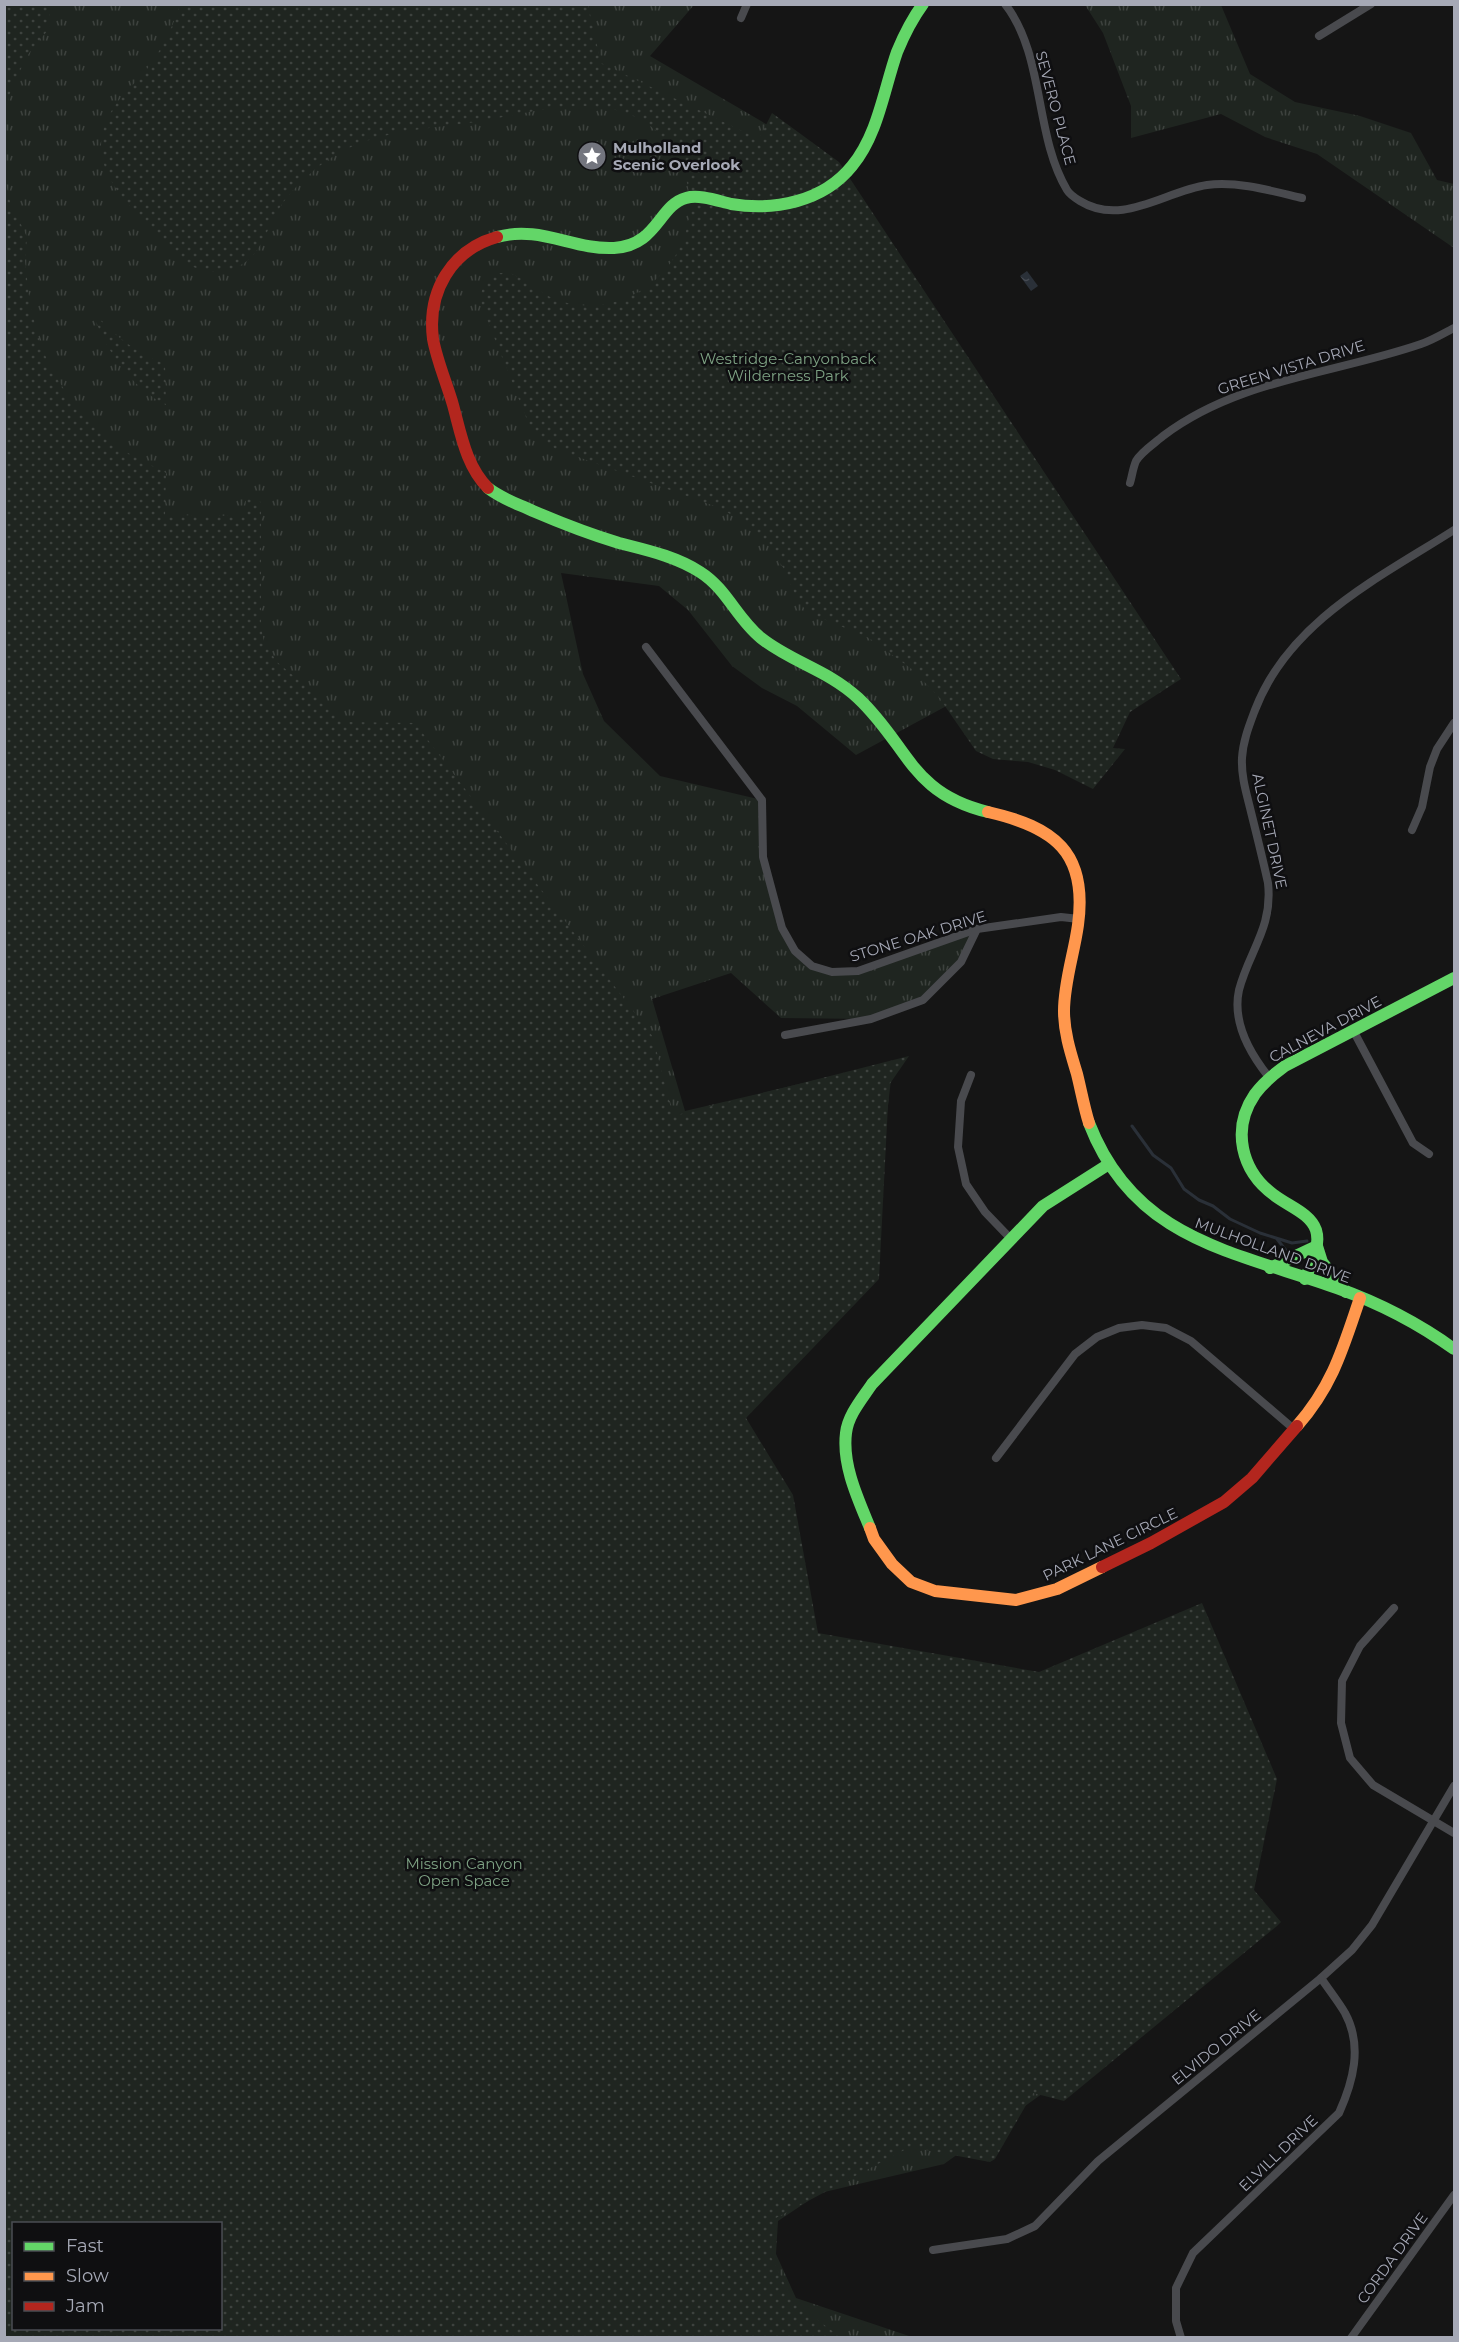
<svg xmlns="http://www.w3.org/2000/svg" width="1459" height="2342" font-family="Montserrat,sans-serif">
	<defs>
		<pattern id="grass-tufts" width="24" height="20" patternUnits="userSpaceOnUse" patternTransform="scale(1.5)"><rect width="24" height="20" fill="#1f2520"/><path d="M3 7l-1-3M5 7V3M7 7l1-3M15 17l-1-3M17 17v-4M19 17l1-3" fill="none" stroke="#3d423e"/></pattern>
		<pattern id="park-dots" width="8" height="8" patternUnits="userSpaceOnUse" patternTransform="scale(1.5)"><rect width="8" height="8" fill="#1f2520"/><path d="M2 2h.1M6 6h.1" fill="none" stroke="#3d423e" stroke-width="1.8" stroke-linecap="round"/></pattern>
		<pattern id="water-ripples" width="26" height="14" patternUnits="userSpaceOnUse" patternTransform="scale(1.5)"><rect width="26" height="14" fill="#2a3038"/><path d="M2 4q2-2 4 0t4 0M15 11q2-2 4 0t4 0" fill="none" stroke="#464b53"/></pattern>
	</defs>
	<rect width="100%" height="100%" fill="#151515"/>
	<!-- grass -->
	<g fill="url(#grass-tufts)" fill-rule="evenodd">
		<path d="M5,5H694L650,56L829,161L1129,607L856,755L797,706L762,688L732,666L688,610L659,586L561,573L583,674L604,721L660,776L762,800L763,857L782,928L812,966L858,971L977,929L968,951L923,1000L871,1019L781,1018L731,973L652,999L685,1111L893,1062L879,1184L742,1417L814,1634L1074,2071L944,2164L820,2193L778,2221L776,2254L796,2298L912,2337L5,2338ZM14,2224H220V2328H14Z"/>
		<path d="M1085,5H1221L1250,74L1295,102L1360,116L1411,133L1437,180L1454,184V248L1317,154L1265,137L1221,114L1131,138V106L1103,33Z"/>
	</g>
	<!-- park -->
	<g fill="url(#park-dots)" fill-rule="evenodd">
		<path d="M5,4L50,5L49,29L31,50L24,62L10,93L5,113Z"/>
		<path d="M180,5H588L601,63L759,139L772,113L839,162L1181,679L1130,712L1113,748L1125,749L1093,789L1055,770L1028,762L993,759L976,751L938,696L913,670L869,638L814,615L804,608L797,599L784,569L770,547L742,521L720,508L556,449L544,442L530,427L482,307C478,289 487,271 507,273C520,274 542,296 560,301C619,320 682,277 689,216C692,192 685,166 670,146C623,83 541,111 476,122C435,128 391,130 353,146C326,158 303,177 285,200C272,216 267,237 255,253C237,275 207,277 184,262C171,250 158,236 146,223C112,189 82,152 116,104C124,93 135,83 144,73C160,53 172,29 180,5Z"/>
		<path d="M5,178L10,202L27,237L25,261L30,305L40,343L51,369L71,400L102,432L126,452L166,473L165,515L245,516L246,498L261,502V627L264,642L277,662L348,722L415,723L653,1037L673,1116L909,1056L889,1085L879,1279L746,1418L793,1495L818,1633L1039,1672L1202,1603L1277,1779L1254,1890L1281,1922L1277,1926L1064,2101L1033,2093L995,2159L990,2162L910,2147L774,2219L771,2257L793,2301L840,2337H5ZM14,2224H220V2328H14Z"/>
		<path d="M93,313C115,336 136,353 165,364L166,405C131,387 105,350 93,313Z"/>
	</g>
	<!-- water -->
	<path fill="url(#water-ripples)" d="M1027,271L1038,286L1031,291L1020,276Z"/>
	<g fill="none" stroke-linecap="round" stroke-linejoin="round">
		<!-- stream -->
		<g stroke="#2a3038" stroke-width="3">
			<path d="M1132,1126L1153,1155L1171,1168L1184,1189L1199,1200L1213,1206L1230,1219L1260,1233L1292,1243L1307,1241"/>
			<path d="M1277,1239L1288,1253"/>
		</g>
		<!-- street -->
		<g stroke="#494a4e" stroke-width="8">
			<path d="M1005,4C1045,55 1034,135 1067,190C1070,195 1075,198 1080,201C1122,227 1165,191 1207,185C1238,181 1272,191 1302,198"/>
			<path d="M741,18L747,4"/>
			<path d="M1319,36L1371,4"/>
			<path d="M1130,483C1132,476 1133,468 1136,461C1141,452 1155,443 1163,436C1238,379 1334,374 1421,344C1433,340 1444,333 1454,328"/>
			<path d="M646,647L762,800L763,857L782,928L795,951L812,966L832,972L858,971L977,929L1061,917L1079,919"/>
			<path d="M1412,830L1422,807L1430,767L1437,749L1454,723"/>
			<path d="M1353,1030L1413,1143L1429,1154"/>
			<path d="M785,1035L871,1019L923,1000L961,962L977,929"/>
			<path d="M971,1075L961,1101L958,1147L966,1184L985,1212L1010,1238"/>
			<path d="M1268,1076C1249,1052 1232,1022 1239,990C1249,951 1273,928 1268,883C1263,860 1257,836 1251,812C1247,795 1241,777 1242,758C1243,741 1249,726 1255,710C1289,621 1379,578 1454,530"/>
			<path d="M996,1458L1075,1354L1097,1337L1119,1328L1142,1325L1166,1328L1191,1341L1295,1430"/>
			<path d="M1394,1608L1360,1646L1342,1681L1341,1723L1350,1758L1373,1785L1454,1833"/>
			<path d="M933,2250L1007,2239L1035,2226L1098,2161L1321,1978L1352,1950L1372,1925L1454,1786"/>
			<path d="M1181,2338L1176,2321V2288L1193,2253L1339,2113C1353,2082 1363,2046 1345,2013C1338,2001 1329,1990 1321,1978"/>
			<path d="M1351,2338L1454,2195"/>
		</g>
		<!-- fast -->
		<g stroke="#63d668" stroke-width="12">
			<path d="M497,237C540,225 573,250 614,248C657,246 659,205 686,198C699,194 718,201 731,204C774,211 823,202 852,166C878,135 884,89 897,52C904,35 912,19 923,4"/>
			<path d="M488,488C502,499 518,504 533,511C561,523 589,534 619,543C646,550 675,556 700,572C727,589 737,619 761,638C791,662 828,670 858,698C909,746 910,793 988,812"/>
			<path d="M1089,1123C1134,1240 1233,1251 1337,1288C1379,1303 1418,1323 1454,1349"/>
			<path d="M1270,1268L1317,1246L1322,1262L1346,1292"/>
			<path d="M1305,1279C1311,1265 1321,1246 1316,1230C1310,1213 1288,1206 1274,1195C1241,1171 1231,1129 1255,1094C1263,1083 1274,1074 1285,1066L1454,978"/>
			<path d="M870,1528C858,1499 842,1465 846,1433C848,1415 862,1399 872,1384L1043,1206L1109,1164"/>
		</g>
		<!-- slow -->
		<g stroke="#ff974d" stroke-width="12">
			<path d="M988,812C1054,827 1088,852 1078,925C1074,954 1064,982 1064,1011C1064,1033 1071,1054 1077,1074C1081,1090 1084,1107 1089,1123"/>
			<path d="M1297,1426C1333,1385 1343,1348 1360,1298"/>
			<path d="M870,1528L874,1539L892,1564L911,1582L935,1591L1016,1600L1057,1589L1102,1567"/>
		</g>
		<!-- jam -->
		<g stroke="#b3261e" stroke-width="12">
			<path d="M488,488C466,466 461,434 453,405C447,384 437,361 433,339C427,292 451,250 497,237"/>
			<path d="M1102,1567L1151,1543L1224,1502L1252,1478L1297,1426"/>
		</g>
	</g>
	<!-- icons -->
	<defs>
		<g id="sight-disc" transform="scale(1.5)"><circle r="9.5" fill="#73757e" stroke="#0f0f11"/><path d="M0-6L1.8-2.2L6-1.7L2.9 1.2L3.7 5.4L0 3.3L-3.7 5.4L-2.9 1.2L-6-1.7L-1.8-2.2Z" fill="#fff"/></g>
	</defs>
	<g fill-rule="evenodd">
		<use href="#sight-disc" x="592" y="156"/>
	</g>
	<g text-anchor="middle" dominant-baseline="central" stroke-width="5" stroke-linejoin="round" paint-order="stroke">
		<!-- street labels -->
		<g font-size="15" fill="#a6a9b6" stroke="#0f0f11">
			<text transform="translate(1056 108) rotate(75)">SEVERO PLACE</text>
			<text transform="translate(1291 367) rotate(-17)">GREEN VISTA DRIVE</text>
			<text transform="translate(1270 831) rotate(78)">ALGINET DRIVE</text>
			<text transform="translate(918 936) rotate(-17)">STONE OAK DRIVE</text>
			<text transform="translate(1325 1029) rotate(-28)">CALNEVA DRIVE</text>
			<text transform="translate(1273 1250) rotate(20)">MULHOLLAND DRIVE</text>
			<text transform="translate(1110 1544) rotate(-26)">PARK LANE CIRCLE</text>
			<text transform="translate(1216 2047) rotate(-39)">ELVIDO DRIVE</text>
			<text transform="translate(1278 2153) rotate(-44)">ELVILL DRIVE</text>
			<text transform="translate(1392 2258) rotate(-54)">CORDA DRIVE</text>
		</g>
		<!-- poi labels -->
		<g font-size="15" font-weight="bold" fill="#a6a9b6" stroke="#0f0f11" text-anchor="start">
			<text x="613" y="147">Mulholland<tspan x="613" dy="17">Scenic Overlook</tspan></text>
		</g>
		<!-- park labels -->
		<g font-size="15" fill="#7da183" stroke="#0f0f11">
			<text x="788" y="358">Westridge-Canyonback<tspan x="788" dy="17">Wilderness Park</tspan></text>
			<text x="464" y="1863">Mission Canyon<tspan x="464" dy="17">Open Space</tspan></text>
		</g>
	</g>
	<!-- border -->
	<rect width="1459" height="2342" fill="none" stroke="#a6a9b6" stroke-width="12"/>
	<!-- legend -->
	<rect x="12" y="2222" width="210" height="108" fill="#0f0f11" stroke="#4b4d53" stroke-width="1.5"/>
	<rect x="24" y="2242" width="30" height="9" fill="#63d668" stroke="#4b4d53" stroke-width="1.5"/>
	<text x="66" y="2252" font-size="18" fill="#a6a9b6">Fast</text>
	<rect x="24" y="2272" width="30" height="9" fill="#ff974d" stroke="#4b4d53" stroke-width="1.5"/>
	<text x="66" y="2282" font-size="18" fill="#a6a9b6">Slow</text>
	<rect x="24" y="2302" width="30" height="9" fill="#b3261e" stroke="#4b4d53" stroke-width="1.5"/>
	<text x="66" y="2312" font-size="18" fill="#a6a9b6">Jam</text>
</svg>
